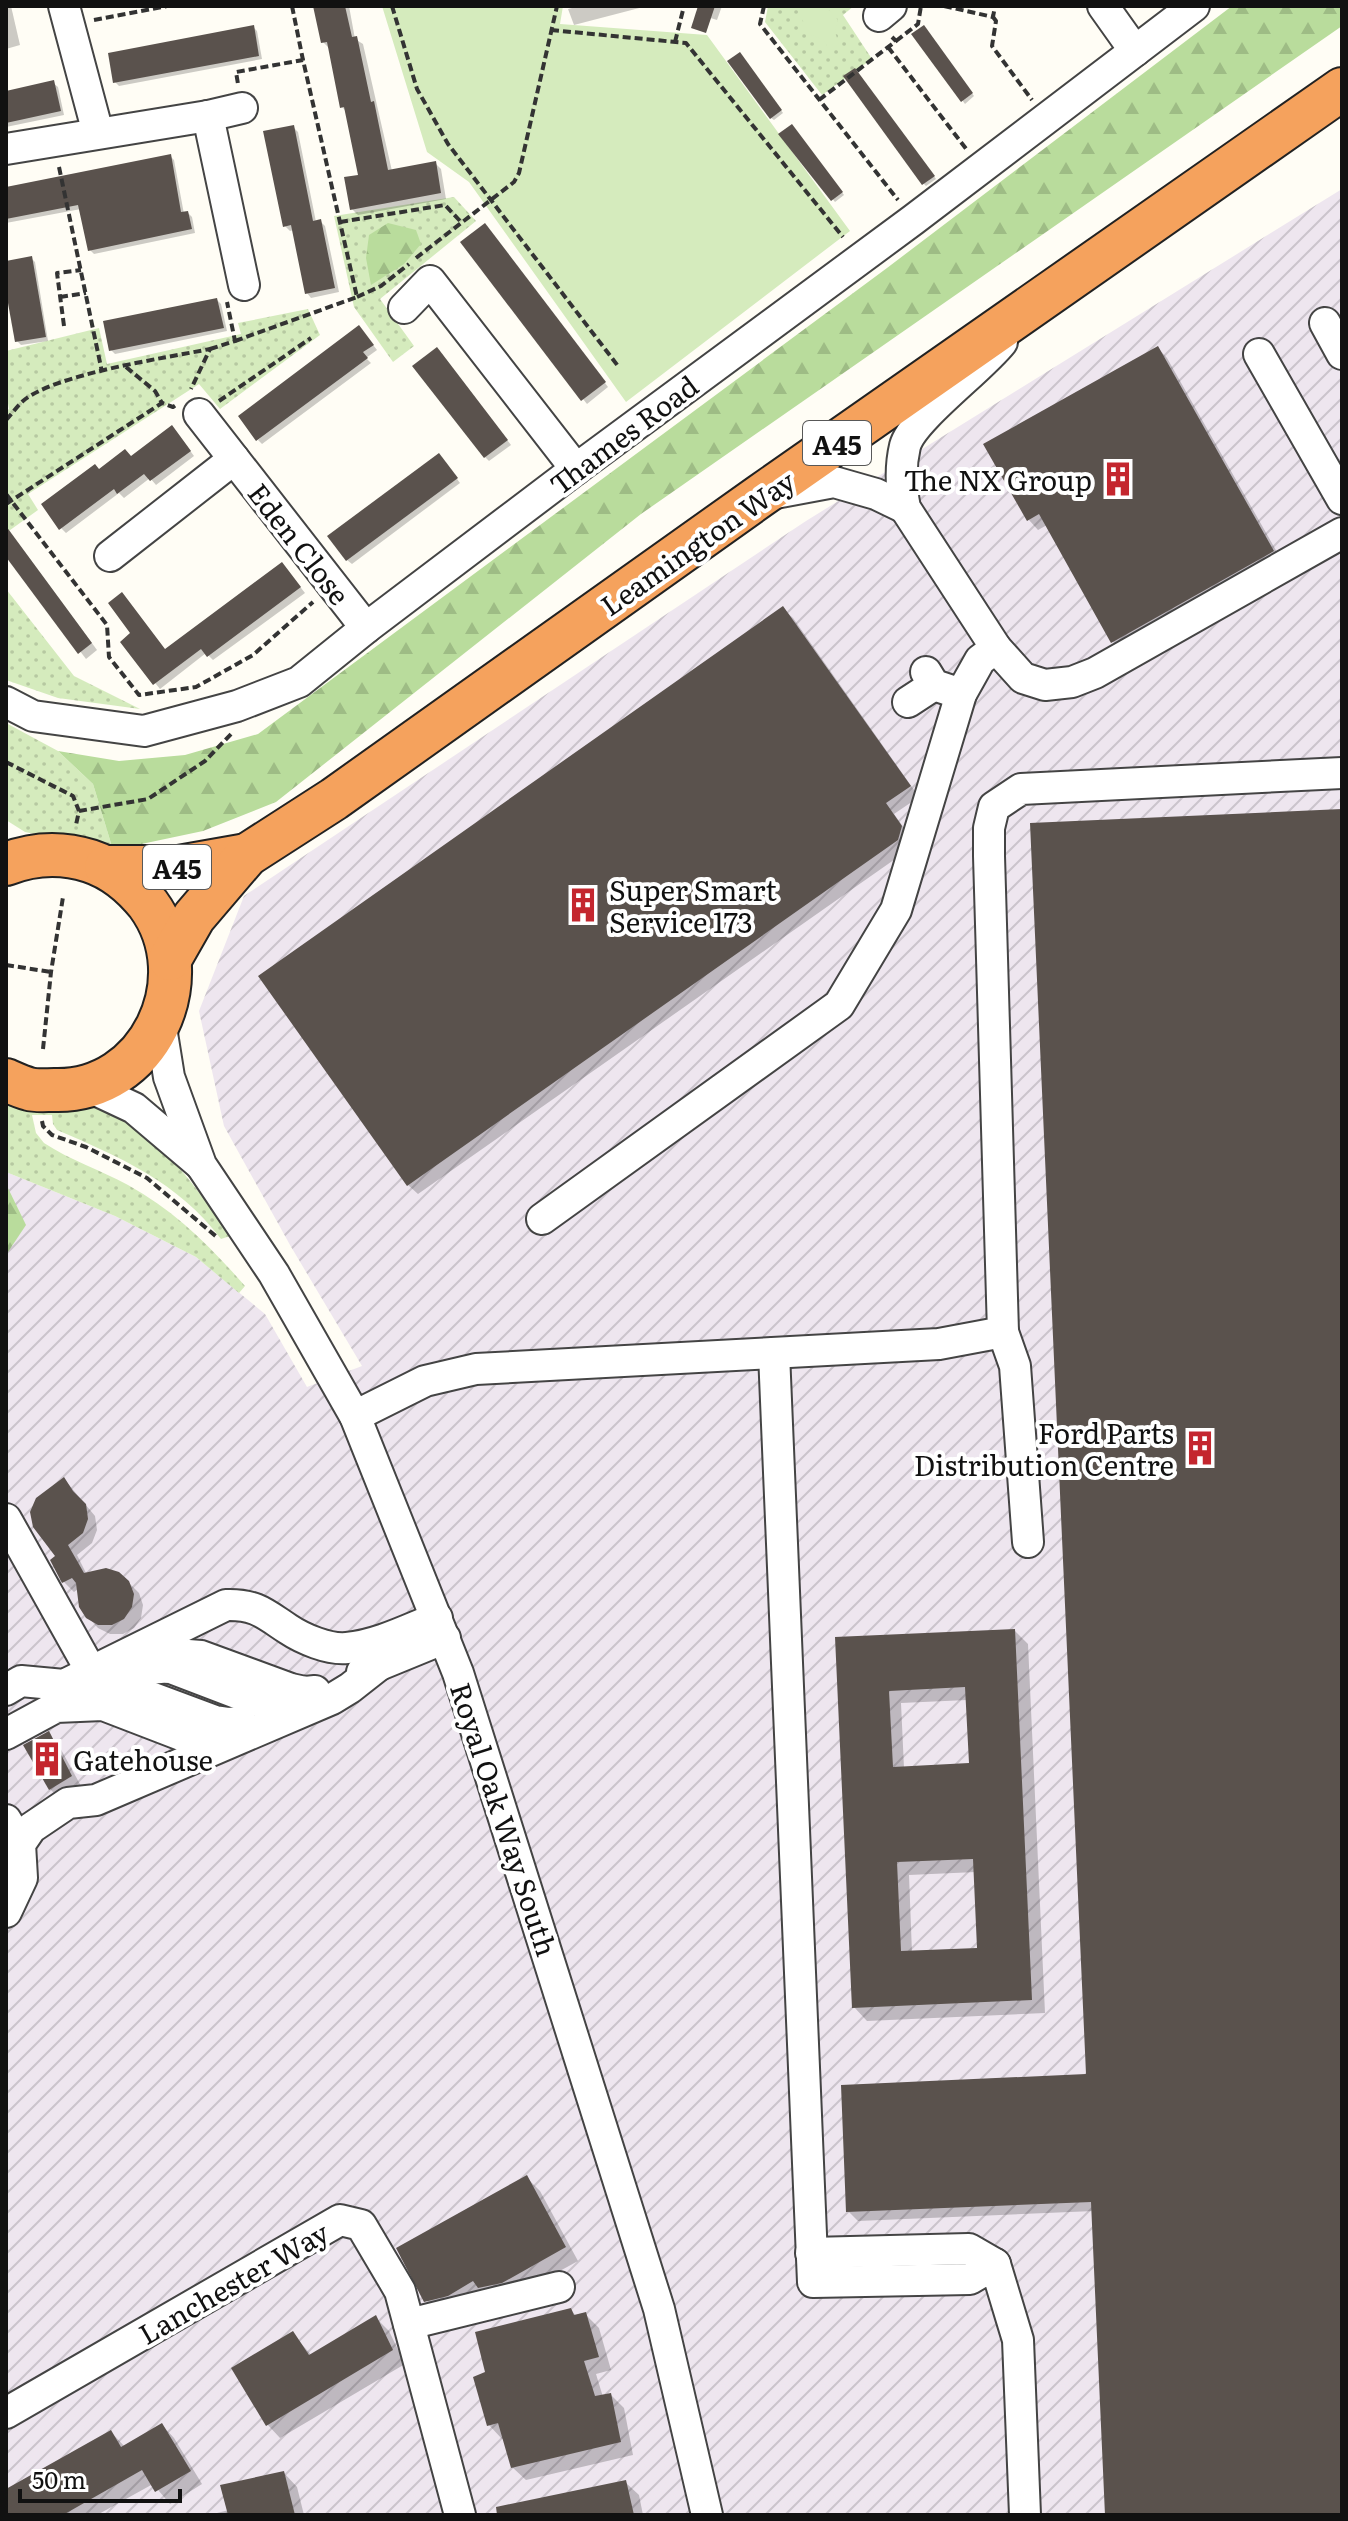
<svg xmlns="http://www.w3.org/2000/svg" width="1348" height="2521" font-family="Literata,serif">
	<defs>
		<pattern id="industrial-furrows" width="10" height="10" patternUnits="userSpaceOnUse" patternTransform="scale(2)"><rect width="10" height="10" fill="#eee6ef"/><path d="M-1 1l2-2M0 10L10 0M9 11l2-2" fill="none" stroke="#cbc4cc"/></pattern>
		<pattern id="grass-dots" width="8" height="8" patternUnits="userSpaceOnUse" patternTransform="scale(2)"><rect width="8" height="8" fill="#d5ebbd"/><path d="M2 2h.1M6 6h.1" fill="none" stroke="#b6c8a1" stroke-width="1.8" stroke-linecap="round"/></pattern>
		<pattern id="forest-firs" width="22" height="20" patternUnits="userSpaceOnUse" patternTransform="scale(2)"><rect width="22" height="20" fill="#b9dc9c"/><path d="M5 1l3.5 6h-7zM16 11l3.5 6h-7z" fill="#9ebc85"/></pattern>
	</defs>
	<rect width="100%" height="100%" fill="#fffdf5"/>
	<!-- industrial -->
	<path fill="url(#industrial-furrows)" d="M1342,189V2515H6V1172L115,1216L196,1257L265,1314L307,1387L362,1366L290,1245L224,1126L199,1011L244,896L806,521Z"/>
	<!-- grass -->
	<g fill="url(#grass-dots)">
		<path d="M768,6H854L843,15L872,59L822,95L765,22Z"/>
		<path d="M454,197L476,221L380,299L414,346L393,362L354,307L334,216Z"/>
		<path d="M308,309L320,335L220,409L199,384L28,494L38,510L6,533V411L9,409L6,392V351L99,328L107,364L241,334L238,323Z"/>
		<path d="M6,589L74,676L140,709L58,698L6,680Z"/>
		<path d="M6,723L58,751L93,784L113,850L25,832L6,820Z"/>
		<path d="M6,1099C26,1100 48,1098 68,1101C145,1111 190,1178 230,1236L221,1239C178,1182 120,1157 57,1130L53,1124L52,1115H32L36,1133L44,1143C70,1160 100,1170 128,1185C175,1211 210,1246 245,1286L239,1293L196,1257L115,1216L6,1172Z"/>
	</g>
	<!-- forest -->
	<g fill="url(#forest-firs)">
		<path d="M1232,6H1342V26L641,514L276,802L203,831L113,850L93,784L58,751L119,761L185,755L258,734L887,268Z"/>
		<path d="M388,223L416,230L421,244L404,264L371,285L366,258L369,235Z"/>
		<path d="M6,1184L26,1225L6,1255Z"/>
	</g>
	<!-- park -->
	<g fill="#d5ebbd">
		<path d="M382,6H563L560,24L707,35L850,231L626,402L469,182L427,152Z"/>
		<path d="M799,6C819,6 826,3 838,20L835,32L839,44L828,49L824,40L811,35L798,13Z"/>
	</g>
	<!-- shadow -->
	<g fill="#0003" fill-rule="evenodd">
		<path d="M6,6H11L20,45L6,49Z"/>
		<path d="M315,6H349L355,39L363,44L392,171L435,163L441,169L446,199L358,215L352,209L360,177L347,112L342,107L329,48L323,42Z"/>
		<path d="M580,6H647L574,25L568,9Z"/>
		<path d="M700,6H722L717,20L704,16Z"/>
		<path d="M253,27L257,31L262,59L119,86L115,82Z"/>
		<path d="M926,30L974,96L965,104L914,35Z"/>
		<path d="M743,57L783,113L774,120L771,118Z"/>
		<path d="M857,73L936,179L926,186L924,184Z"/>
		<path d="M53,83L58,87L64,115L6,127V93Z"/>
		<path d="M293,127L298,132L316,222L320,221L325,226L339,292L311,298L307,293L294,230L290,231L285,226Z"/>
		<path d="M794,129L844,195L835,202L781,134Z"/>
		<path d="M170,156L174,160L184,214L188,213L192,217L195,233L94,254L90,250L81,209L6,223V190Z"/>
		<path d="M489,230L608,387L587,404L583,399Z"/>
		<path d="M31,258L35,262L48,341L21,345L17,341L6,279V263Z"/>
		<path d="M217,300L221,304L227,331L115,354L111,350Z"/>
		<path d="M363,332L377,350L366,358L371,363L262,444L258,440Z"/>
		<path d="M1158,348L1167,358L1282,561L1123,651L1113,642L1047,525L1038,530L1029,520Z"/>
		<path d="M441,353L511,445L489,461L485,457Z"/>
		<path d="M177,433L194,456L156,485L150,478L124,498L119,493L66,533L61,528L131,458Z"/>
		<path d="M443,460L460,483L352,564L347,560Z"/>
		<path d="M6,541L18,543L97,650L86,659L6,554Z"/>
		<path d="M287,570L305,593L213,660L206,653L160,689L122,642L133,634L165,651Z"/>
		<path d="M783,609L793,618L919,797L894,814L911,838L908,850L418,1194L408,1185Z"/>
		<path d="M1342,811V2515H1107L1094,2211L858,2221L848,2211L1088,2076Z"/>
		<path d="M64,1479L95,1516L97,1530L92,1543L77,1555L87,1575L128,1582L139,1593L143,1605L141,1618L134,1628L123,1634H110L98,1628L88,1617L78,1589L74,1592L64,1582L58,1557Z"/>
		<path d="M1015,1631L1028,1644L1045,2013L867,2021L854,2007L837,1639ZM967,1700L971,1765L904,1768L901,1703ZM976,1872L979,1950L912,1953L909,1875Z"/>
		<path d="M48,1734L58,1744L81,1786L60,1799L50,1789L26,1746Z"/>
		<path d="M527,2178L540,2191L578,2261L516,2295L439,2314L426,2300Z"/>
		<path d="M571,2310L577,2317L586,2315L599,2328L611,2370L596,2374L603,2397L611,2395L624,2408L633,2455L526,2480L512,2467L504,2438L502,2439L489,2425L488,2373Z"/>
		<path d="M376,2318L389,2331L405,2364L280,2438L267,2424L293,2334L312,2356Z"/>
		<path d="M162,2425L174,2438L202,2484L170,2504L153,2484L97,2515H6V2491L111,2432L125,2447Z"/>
		<path d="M284,2473L297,2487L304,2515H209L229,2510Z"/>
		<path d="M625,2482L639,2495L643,2515H508Z"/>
	</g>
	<!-- building -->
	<g fill="#5a524d" fill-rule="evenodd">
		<path d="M313,6H345L352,37L357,36L371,102L374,101L388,170L436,161L441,193L350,210L344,177L358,175L344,107L340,108L327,42L321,43Z"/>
		<path d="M698,6H715L706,33L691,28Z"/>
		<path d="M254,25L259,56L113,83L108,53Z"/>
		<path d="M924,25L973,93L961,102L911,34Z"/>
		<path d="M740,52L782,110L770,119L727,61Z"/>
		<path d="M855,68L935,176L922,185L843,76Z"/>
		<path d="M54,80L61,111L6,123V91Z"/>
		<path d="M792,124L843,192L831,201L778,134Z"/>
		<path d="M294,125L313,221L321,219L335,288L305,294L291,225L283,227L263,131Z"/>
		<path d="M171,154L181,212L188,211L192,229L88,251L78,205L6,219V187Z"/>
		<path d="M485,223L606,382L581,401L460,242Z"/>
		<path d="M32,256L46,337L15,342L6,292V261Z"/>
		<path d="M217,298L224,328L109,351L103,321Z"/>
		<path d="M359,325L374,345L363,352L368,358L256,441L238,416Z"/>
		<path d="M1158,346L1274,551L1111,643L1039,514L1027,521L983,444Z"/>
		<path d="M437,347L508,440L484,458L412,366Z"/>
		<path d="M172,425L191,451L150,481L144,474L117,494L114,489L59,530L41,504L95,464L99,469L125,449L131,456Z"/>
		<path d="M439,453L458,478L346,561L327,536Z"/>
		<path d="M6,526L92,643L78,654L6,557Z"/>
		<path d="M282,562L301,587L207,657L201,649L153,685L120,642L130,633L108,603L122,592L165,649Z"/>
		<path d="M783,606L911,786L886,803L902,826L898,840L407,1186L258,976Z"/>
		<path d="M1342,809V2515H1105L1091,2202L846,2212L841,2085L1086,2074L1030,823Z"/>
		<path d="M64,1477L73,1491L86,1504L88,1519L83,1533L68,1545L84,1573L106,1568L119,1572L129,1581L134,1594L132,1607L124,1619L112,1625H98L86,1618L79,1607L76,1583L72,1578L62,1583L50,1560L55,1556L33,1527L30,1512L36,1498Z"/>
		<path d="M1015,1629L1032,2000L852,2008L835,1637ZM965,1687L969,1763L893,1767L889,1691ZM973,1859L977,1948L901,1951L897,1862Z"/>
		<path d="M49,1731L72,1776L49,1790L23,1745Z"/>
		<path d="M527,2175L566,2247L502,2283L478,2288L473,2281L448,2296L424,2302L396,2248Z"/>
		<path d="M571,2308L574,2315L586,2312L599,2357L584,2361L595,2396L611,2393L621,2442L511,2468L498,2423L487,2426L473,2377L485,2372L475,2332Z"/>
		<path d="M376,2315L393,2350L266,2426L231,2368L293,2331L309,2355Z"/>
		<path d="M162,2423L191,2471L155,2492L142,2470L63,2515H6V2489L111,2430L121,2447Z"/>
		<path d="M284,2471L295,2515H228L220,2485Z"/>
		<path d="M626,2480L634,2515H497L496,2507Z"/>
	</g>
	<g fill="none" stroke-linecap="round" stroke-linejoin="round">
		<!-- minor casing -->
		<g stroke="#444" stroke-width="34">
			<g id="minor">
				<path d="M64,6L98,133"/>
				<path d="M1103,6L1135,51"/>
				<path d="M879,16L891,6"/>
				<path d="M208,116L244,285"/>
				<path d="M6,149L208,116L242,108"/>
				<path d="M404,308L430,281L576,469"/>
				<path d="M1325,323L1342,354"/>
				<path d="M1002,342C981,369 912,419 905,446C900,467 901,488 905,508L996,648L1023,678L1045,685L1072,682L1095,673L1342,533"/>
				<path d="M1259,354L1342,499"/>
				<path d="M199,414L366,628"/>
				<path d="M770,494L834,482L876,494L905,508"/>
				<path d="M110,556L234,459"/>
				<path d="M926,672L934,685L961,694"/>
				<path d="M6,702L33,716L144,731L237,706L299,682L366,628L576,469L913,220L1194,6"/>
				<path d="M908,702L934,685"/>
				<path d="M160,1021L169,1077L201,1165L274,1274L355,1416L458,1673L659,2309L707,2515"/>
				<path d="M85,1085L134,1108L200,1164"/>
				<path d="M542,1219L839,1005L896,910L961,694L980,660L996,648"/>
				<path d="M1003,1332L1015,1366L1028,1542"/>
				<path d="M774,1353L813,2282L970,2279L995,2264L1018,2340L1025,2515"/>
				<path d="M355,1416L425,1381L476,1369L939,1344L1003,1332L989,856V828L994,807L1021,789L1342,773"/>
				<path d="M6,1519L91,1671"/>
				<path d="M155,1664L188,1655L201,1656L291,1689L305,1692L315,1691"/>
				<path d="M362,1672L445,1638"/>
				<path d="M115,1681C133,1673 151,1666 171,1668L260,1702L274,1705L289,1703"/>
				<path d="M6,1690L21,1681L64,1685L226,1605C256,1604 265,1614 288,1629C303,1639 329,1650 347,1648C378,1645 409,1629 437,1618"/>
				<path d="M74,1698L100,1688L121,1686L215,1721L229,1723L241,1722"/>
				<path d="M6,1734L56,1707L103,1705L181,1735L196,1738L210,1735L229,1727"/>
				<path d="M6,1820L20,1844"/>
				<path d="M6,1912L22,1878L20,1844L31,1828L68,1803L96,1800L332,1699L350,1688L378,1666"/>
				<path d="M811,2253L969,2249L995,2264"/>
				<path d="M409,2324L559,2287"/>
				<path d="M6,2413L340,2220L361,2225L400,2291L460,2515"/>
			</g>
		</g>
		<!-- highway casing -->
		<g stroke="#222" stroke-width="46">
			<g id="highway">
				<path d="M6,864C34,853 62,852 90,861C114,869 132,884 148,904C203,979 149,1093 54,1090C46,1090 36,1091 29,1089C21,1087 13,1083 6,1080"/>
				<path d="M106,867H179L247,855"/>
				<path d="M170,959L194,917L247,855L334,799L760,496L1342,89"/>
			</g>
		</g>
		<!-- path -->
		<g stroke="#333" stroke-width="4" stroke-dasharray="8 4" stroke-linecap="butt">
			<path d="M292,6L303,60"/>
			<path d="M392,6L417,89L448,144L618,366"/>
			<path d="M764,6L760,24L898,200"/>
			<path d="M944,6L993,17L995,6"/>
			<path d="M993,17L996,21L992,46L1032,100"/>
			<path d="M94,20L167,6"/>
			<path d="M551,30L686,43L843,237"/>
			<path d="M896,41L918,24L921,6"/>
			<path d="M675,42L684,6"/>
			<path d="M888,47L967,150"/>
			<path d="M819,100L896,41L892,37"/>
			<path d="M59,167L102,372"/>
			<path d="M340,222L445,205L461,222"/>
			<path d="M416,258L514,182L519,173L557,6"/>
			<path d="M60,297L86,293"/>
			<path d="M357,297L381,286L409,264"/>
			<path d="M64,326L57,273L81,270"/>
			<path d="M235,341L357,297L303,60L236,72L238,84"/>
			<path d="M210,349L235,341L227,302"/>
			<path d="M126,367L155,391L162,403"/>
			<path d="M219,401L311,338"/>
			<path d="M6,420C12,414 17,406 23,401C55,374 165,358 210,349L191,389"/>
			<path d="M6,494L107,625L109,657L139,695L196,687L253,655L313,602"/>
			<path d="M6,504L162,403L173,407L176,405"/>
			<path d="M6,762L73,796L79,811L76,825"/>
			<path d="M79,811L148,799L205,761L232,733"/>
			<path d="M6,965L51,972"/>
			<path d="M43,1049L51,972L63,897"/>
			<path d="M42,1121L43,1126L52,1135L86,1147L147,1178L218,1238"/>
		</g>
		<!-- minor -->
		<use href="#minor" stroke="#fff" stroke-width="30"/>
		<!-- highway -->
		<use href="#highway" stroke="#f5a25d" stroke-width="42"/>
	</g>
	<!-- icons -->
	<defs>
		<g id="building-bare" transform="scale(2.76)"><path d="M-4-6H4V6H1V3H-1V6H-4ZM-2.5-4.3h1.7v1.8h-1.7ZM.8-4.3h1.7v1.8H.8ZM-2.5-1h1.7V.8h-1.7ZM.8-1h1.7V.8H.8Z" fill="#c4262e" stroke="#fff" stroke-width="2.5" paint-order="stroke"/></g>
	</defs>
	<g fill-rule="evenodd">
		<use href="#building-bare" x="1118" y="479"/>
		<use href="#building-bare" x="583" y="905"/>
		<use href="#building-bare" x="1200" y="1448"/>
		<use href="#building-bare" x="47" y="1759"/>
	</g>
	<g text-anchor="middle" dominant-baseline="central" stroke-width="8" stroke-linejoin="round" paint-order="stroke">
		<!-- shield labels -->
		<g fill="#fff" stroke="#585858" stroke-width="2">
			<rect x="803" y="421" width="68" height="44" rx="6"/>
			<rect x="143" y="845" width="68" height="44" rx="6"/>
		</g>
		<g font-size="26" font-weight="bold" fill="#111">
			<text x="837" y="443">A45</text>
			<text x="177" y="867">A45</text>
		</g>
		<!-- street labels -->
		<g font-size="28" fill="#111" stroke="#fff">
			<text transform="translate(623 434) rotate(-37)">Thames Road</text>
			<text transform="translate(697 542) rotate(-35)">Leamington Way</text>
			<text transform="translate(300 543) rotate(52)">Eden Close</text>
			<text transform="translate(505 1819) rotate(72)">Royal Oak Way South</text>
			<text transform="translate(233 2282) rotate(-30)">Lanchester Way</text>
		</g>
		<!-- poi labels -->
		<g font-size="28" fill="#111" stroke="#fff" text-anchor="end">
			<text x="1092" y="479">The NX Group</text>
			<text x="609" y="889" text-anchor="start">Super Smart<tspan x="609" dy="32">Service 173</tspan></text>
			<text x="1174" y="1432">Ford Parts<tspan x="1174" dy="32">Distribution Centre</tspan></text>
			<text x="73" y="1759" text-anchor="start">Gatehouse</text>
		</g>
	</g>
	<!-- border -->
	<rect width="1348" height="2521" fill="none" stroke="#111111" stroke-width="16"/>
	<!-- scale -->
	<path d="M20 2489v12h160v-12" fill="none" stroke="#111111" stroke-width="4"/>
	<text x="32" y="2489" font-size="24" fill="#111111" stroke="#ffffff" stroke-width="6" paint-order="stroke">50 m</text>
</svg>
